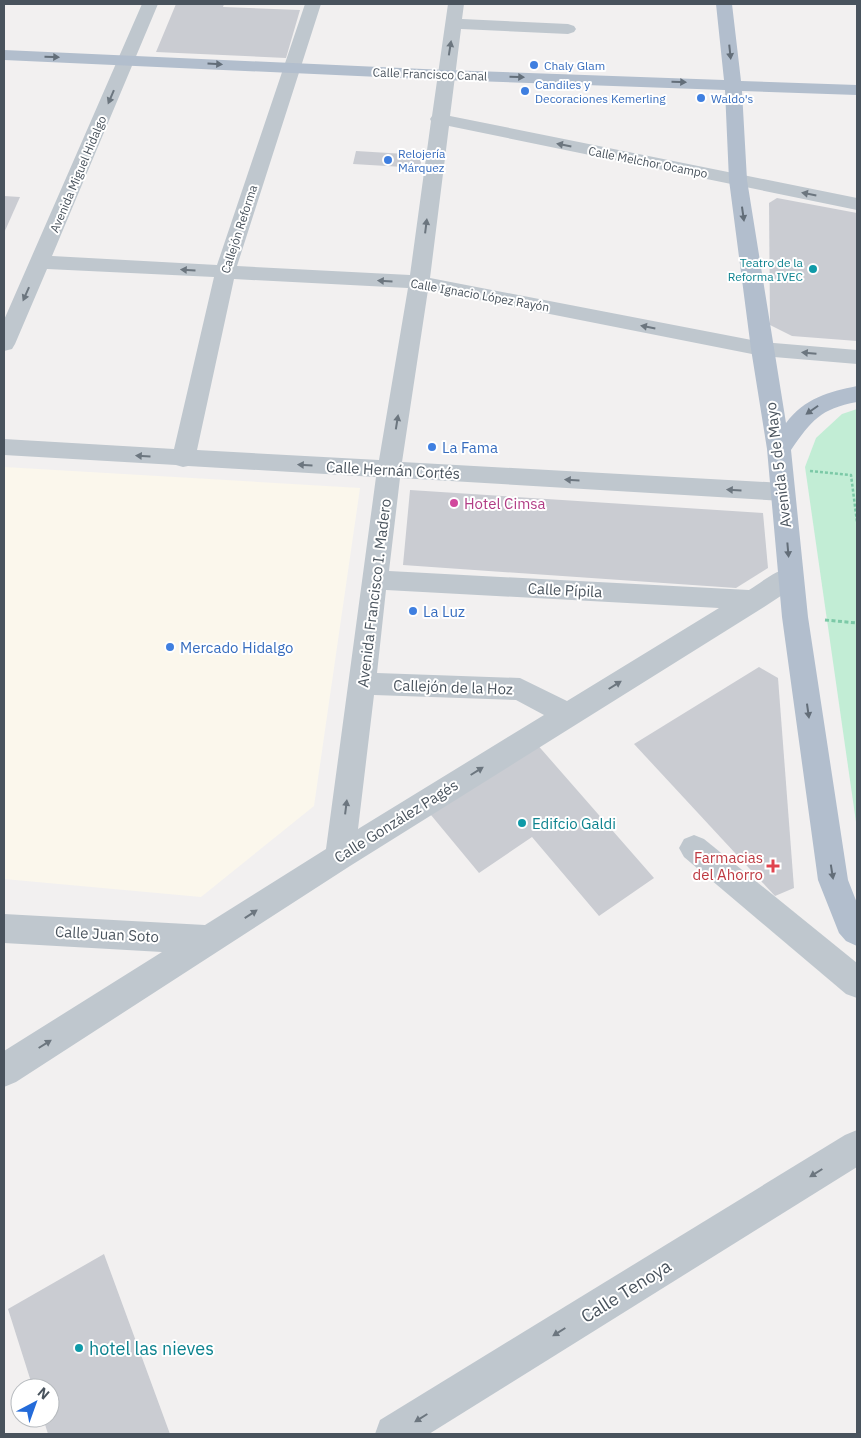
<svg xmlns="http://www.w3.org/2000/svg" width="861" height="1438" font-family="'IBM Plex Sans',sans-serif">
	<rect width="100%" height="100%" fill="#f2f0f0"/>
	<!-- commercial -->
	<path fill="#fbf7ec" d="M4,467L360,488L314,806L201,897L4,879Z"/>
	<!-- green -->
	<path fill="#c2edd5" d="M857,409V829L805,467L816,438L842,414Z"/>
	<!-- building -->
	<g fill="#caccd2">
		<path d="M176,4H224L223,7L300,10L286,58L156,52Z"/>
		<path d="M356,151L422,155L420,168L353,164Z"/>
		<path d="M4,196L20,197L4,233Z"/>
		<path d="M777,198L857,213V341L792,336L770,325L769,203Z"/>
		<path d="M410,490L763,513L768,568L736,588L403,565Z"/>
		<path d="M759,667L778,678L794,888L775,896L634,744Z"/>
		<path d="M535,742L654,878L599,916L532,837L479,873L426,809Z"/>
		<path d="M104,1254L170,1434H48L43,1418H50V1388H33L8,1309Z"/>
	</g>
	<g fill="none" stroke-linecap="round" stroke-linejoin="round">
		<!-- path-far1 -->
		<path stroke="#7cc9a7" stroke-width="2.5" stroke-dasharray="3 2" stroke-linecap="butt" d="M810,471L851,475L857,522"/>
		<!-- path -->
		<path stroke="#7cc9a7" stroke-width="3" stroke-dasharray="4 2.5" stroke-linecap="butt" d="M825,620L857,623"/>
		<!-- minor -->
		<g fill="#bfc7ce" fill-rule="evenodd">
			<path d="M142,4H158L52,256L217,265L305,4H321L237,266L410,275L431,121L430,119L432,116L448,4H464L462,19L568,24L574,26L576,29L574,32L568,34L461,29L450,116L857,198V210L449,126L430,278L762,342L857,350V364L762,356L428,290L402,462L783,483L791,486L795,492L791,498L783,501L400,478L389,571L749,590C764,581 781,564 799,570L803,577L799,584L764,607L350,866L16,1082L4,1087V1051L162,952L4,943V914L205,925L326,849L376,477L188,466L183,467L176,465L4,455V439L174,449L214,277L47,269L15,344L12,349L4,351V320ZM234,279L408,288L379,460L197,450ZM386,590L719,608L567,701L520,678L377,673ZM374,695L516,700L544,715L358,829Z"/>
			<path d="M694,835L704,839L857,963V998L846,994L684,857L679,848L684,839Z"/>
			<path d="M857,1130V1167L429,1434H375L380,1420L845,1135Z"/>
		</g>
		<!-- major -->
		<path fill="#b2becd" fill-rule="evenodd" d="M716,4H732L741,81L857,85V95L742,91L747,180L786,423C805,398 828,392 857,386V402C820,409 812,420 791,450L808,617L848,880L857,903V946L846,941L839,933L818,880L782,617L767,449L751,349L729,180L725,90L445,80L4,60V50L445,70L724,80Z"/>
	</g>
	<!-- one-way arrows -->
	<defs><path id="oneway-solid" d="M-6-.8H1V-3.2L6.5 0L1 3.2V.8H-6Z" transform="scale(1.25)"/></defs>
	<g fill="#6c767f">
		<use href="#oneway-solid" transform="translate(450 48) rotate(-81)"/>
		<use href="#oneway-solid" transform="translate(111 97) rotate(113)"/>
		<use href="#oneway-solid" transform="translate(564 145) rotate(-169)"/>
		<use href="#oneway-solid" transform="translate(809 194) rotate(-169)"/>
		<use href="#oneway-solid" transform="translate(426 226) rotate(-83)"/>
		<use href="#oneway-solid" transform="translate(188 270) rotate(-177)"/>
		<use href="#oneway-solid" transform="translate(385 281) rotate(-177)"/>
		<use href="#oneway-solid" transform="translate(26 294) rotate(114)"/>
		<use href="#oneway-solid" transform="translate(648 327) rotate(-169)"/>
		<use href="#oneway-solid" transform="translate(809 353) rotate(-175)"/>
		<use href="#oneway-solid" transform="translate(397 422) rotate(-81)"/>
		<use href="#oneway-solid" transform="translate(143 456) rotate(-176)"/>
		<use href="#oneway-solid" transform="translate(305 465) rotate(-177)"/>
		<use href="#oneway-solid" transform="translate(572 480) rotate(-177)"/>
		<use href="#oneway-solid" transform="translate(734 490) rotate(-177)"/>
		<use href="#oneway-solid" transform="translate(615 685) rotate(-32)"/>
		<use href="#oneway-solid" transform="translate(477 771) rotate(-32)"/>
		<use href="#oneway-solid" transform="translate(346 807) rotate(-83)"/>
		<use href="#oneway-solid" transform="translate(251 914) rotate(-33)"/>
		<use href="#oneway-solid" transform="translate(45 1044) rotate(-32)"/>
		<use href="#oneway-solid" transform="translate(816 1173) rotate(148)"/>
		<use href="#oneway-solid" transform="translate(559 1332) rotate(148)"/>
		<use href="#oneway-solid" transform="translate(421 1418) rotate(148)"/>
	</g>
	<g fill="#636e79">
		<use href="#oneway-solid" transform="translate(730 52) rotate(84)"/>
		<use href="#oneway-solid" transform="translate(52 57) rotate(2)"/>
		<use href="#oneway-solid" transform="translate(215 64) rotate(3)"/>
		<use href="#oneway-solid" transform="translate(517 77) rotate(2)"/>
		<use href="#oneway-solid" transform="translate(679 82) rotate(2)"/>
		<use href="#oneway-solid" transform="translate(743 214) rotate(82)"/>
		<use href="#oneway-solid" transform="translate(812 410) rotate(145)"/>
		<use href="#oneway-solid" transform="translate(788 550) rotate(85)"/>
		<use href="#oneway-solid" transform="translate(808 711) rotate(82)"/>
		<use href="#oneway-solid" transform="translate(832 872) rotate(81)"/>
	</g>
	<!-- markers -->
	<g fill="#3f7fe0" stroke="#fff" stroke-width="2">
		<circle cx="534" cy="65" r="5"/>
		<circle cx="525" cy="91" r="5"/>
		<circle cx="701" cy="98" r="5"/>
		<circle cx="388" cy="160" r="5"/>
		<circle cx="432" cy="447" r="5"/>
		<circle cx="413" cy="611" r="5"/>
		<circle cx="170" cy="647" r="5"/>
	</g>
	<g fill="#0f9aa8" stroke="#fff" stroke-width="2">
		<circle cx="813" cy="269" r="5"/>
		<circle cx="522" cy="823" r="5"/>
		<circle cx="79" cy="1348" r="5"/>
	</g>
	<circle fill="#d1479c" stroke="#fff" stroke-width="2" cx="454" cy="503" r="5"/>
	<path fill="#e0444e" stroke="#fff" stroke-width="2" d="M770.5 858.5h5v5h5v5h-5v5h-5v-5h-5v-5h5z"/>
	<g text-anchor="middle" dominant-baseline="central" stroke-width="4" stroke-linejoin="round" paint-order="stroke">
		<!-- far-shop labels -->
		<g font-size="12" fill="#366cbe" stroke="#fff" text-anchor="start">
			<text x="544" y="65">Chaly Glam</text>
			<text x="535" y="84">Candiles y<tspan x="535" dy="14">Decoraciones Kemerling</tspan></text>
			<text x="711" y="98">Waldo's</text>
			<text x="398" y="153">Relojería<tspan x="398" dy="14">Márquez</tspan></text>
		</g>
		<!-- far-street labels -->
		<g font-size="12" fill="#49535d" stroke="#fff">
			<text transform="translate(430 74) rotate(2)">Calle Francisco Canal</text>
			<text transform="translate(648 162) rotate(11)">Calle Melchor Ocampo</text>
			<text transform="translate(78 174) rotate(-67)">Avenida Miguel Hidalgo</text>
			<text transform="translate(239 229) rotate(-72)">Callejón Reforma</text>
			<text transform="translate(480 295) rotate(10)">Calle Ignacio López Rayón</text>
		</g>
		<!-- far-culture labels -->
		<g font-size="12" fill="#0d838f" stroke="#fff" text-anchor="end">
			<text x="803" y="262">Teatro de la<tspan x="803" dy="14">Reforma IVEC</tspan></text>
		</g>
		<!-- shop labels -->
		<g font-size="15" fill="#366cbe" stroke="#fff" text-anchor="start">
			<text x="442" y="447">La Fama</text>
			<text x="423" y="611">La Luz</text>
			<text x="180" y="647">Mercado Hidalgo</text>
		</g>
		<!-- street labels -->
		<g font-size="15" fill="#49535d" stroke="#fff">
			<text transform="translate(778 465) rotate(-97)">Avenida 5 de Mayo</text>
			<text transform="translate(393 470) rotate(3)">Calle Hernán Cortés</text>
			<text transform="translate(565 590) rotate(3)">Calle Pípila</text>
			<text transform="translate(374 593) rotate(-83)">Avenida Francisco I. Madero</text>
			<text transform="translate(453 687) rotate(2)">Callejón de la Hoz</text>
			<text transform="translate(396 821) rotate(-32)">Calle González Pagés</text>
			<text transform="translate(107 934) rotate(3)">Calle Juan Soto</text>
		</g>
		<!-- hotel labels -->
		<g font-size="15" fill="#b23c85" stroke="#fff" text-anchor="start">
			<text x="464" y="503">Hotel Cimsa</text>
		</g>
		<!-- culture labels -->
		<g font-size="15" fill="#0d838f" stroke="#fff" text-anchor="start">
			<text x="532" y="823">Edifcio Galdi</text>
		</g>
		<!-- health labels -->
		<g font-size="15" fill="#be3a42" stroke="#fff" text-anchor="end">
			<text x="763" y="857">Farmacias<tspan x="763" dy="17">del Ahorro</tspan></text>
		</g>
		<!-- near-street labels -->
		<g font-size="18" fill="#49535d" stroke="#fff">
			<text transform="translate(626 1291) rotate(-32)">Calle Tenoya</text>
		</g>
		<!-- near-culture labels -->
		<g font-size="18" fill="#0d838f" stroke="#fff" text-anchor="start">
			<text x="89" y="1348">hotel las nieves</text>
		</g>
	</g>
	<!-- border -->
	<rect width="861" height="1438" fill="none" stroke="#49535d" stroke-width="10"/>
	<!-- north arrow -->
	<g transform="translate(35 1403) rotate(41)"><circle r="24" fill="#ffffff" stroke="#b6babe"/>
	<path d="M0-4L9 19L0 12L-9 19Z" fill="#246bd9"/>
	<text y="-8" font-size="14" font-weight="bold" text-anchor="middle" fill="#49535d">N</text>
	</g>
</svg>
